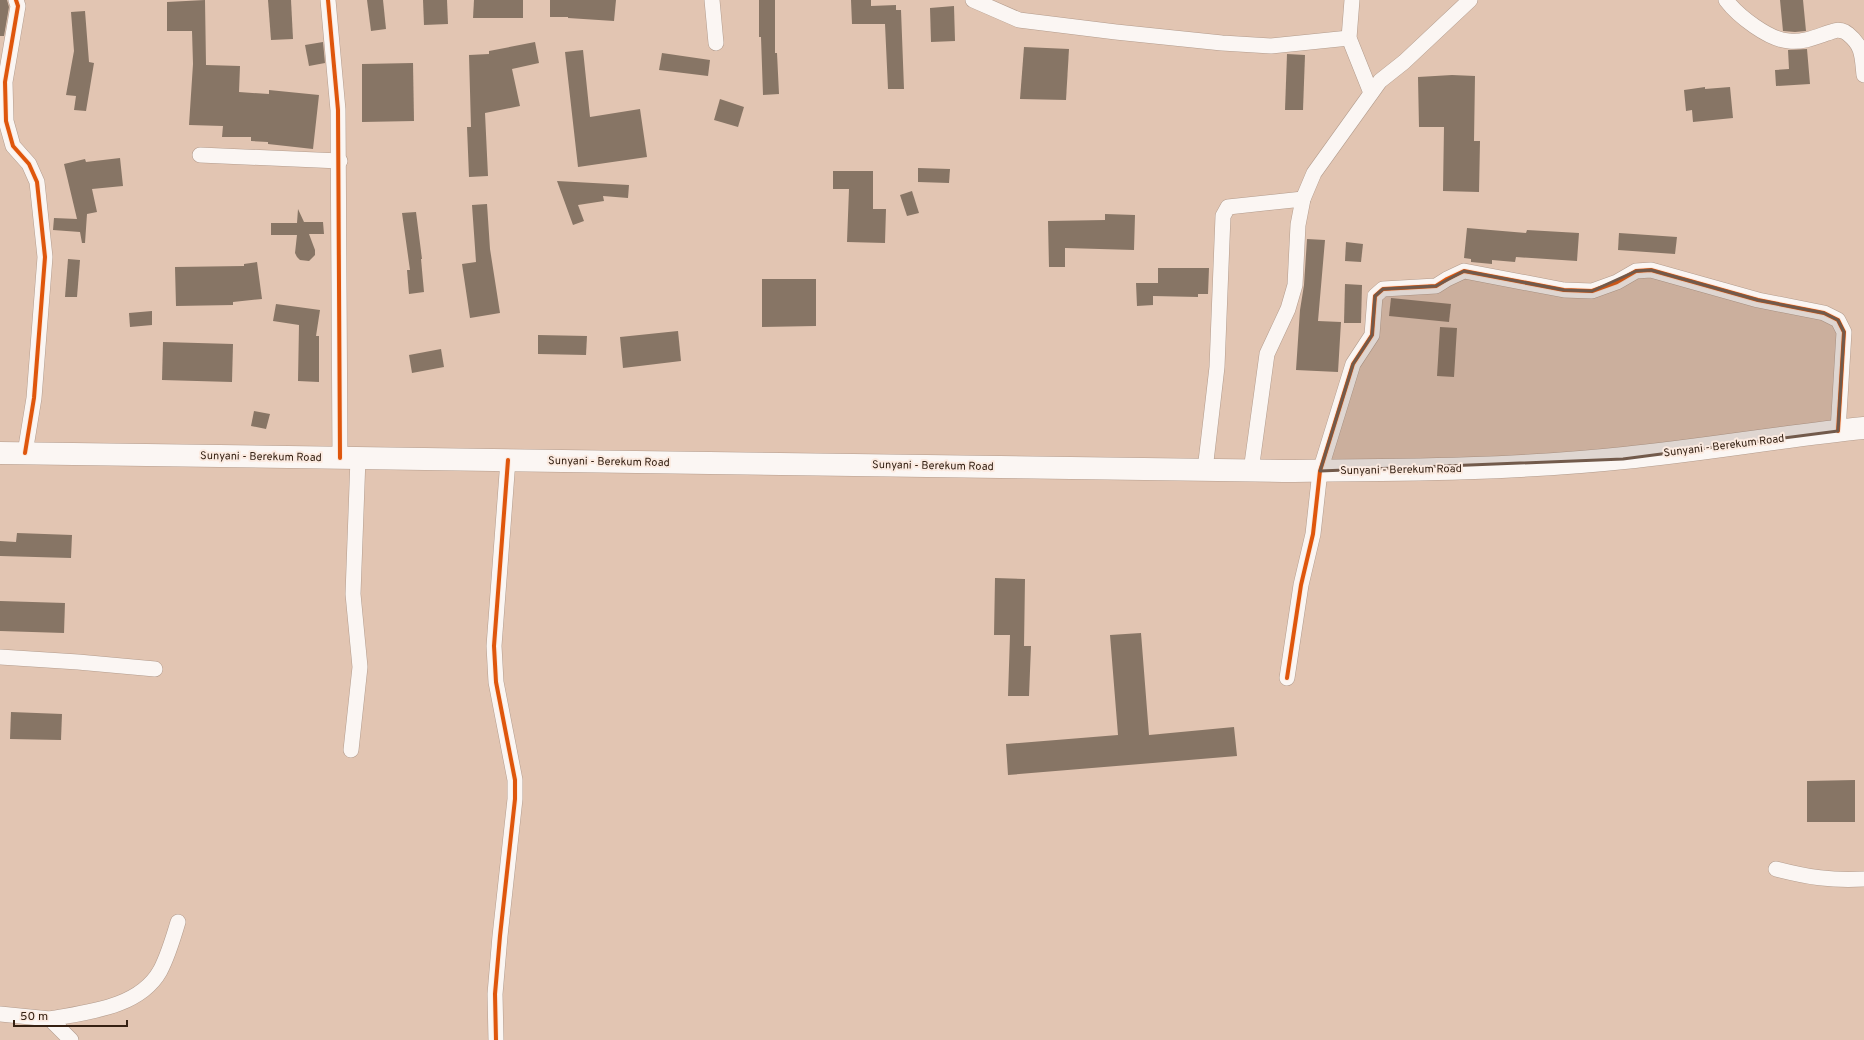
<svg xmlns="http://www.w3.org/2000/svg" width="1864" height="1040" font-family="Overpass,sans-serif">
	<rect width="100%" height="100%" fill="#e2c5b2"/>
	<!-- building -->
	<g fill="#877565">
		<path d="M0,0H7L9,7L4,36H0Z"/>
		<path d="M205,0L206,65L240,66L239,92L269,94V90L319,95L313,149L268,144V142L251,141V137H222L223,126L189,125L193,64L192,31H167V2Z"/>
		<path d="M268,0H291L293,39L271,40Z"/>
		<path d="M367,0H383L386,29L371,31Z"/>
		<path d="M423,0H447L448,24L424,25Z"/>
		<path d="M474,0H523V18H473Z"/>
		<path d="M550,0H616L614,21L568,18V17H550Z"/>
		<path d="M759,0H775V53H777L779,94L763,95L761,37H759Z"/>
		<path d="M851,0H871V6L896,5V10H901L904,89H888L885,24H852Z"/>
		<path d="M1780,0H1803L1806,31L1795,32L1783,31Z"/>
		<path d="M954,6L955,41L931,42L930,8Z"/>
		<path d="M85,11L89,62L94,63L86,111L74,110L76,96L66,95L74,51L71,12Z"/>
		<path d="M323,42L325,63L309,66L305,45Z"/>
		<path d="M535,42L539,63L512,69L520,106L485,113L488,176L469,177L467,127H471L469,55L489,54V51Z"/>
		<path d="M1024,47L1069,49L1066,100L1020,99Z"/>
		<path d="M1807,49L1810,84L1776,86L1775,70L1789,69L1788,50Z"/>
		<path d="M583,50L590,117L640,109L647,157L578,167L565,52Z"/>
		<path d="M662,53L710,60L708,76L659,70Z"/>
		<path d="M1287,54L1305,55L1303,110H1285Z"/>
		<path d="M413,63L414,121L362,122V64Z"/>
		<path d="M1452,75L1475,76L1474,141H1480L1479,192L1443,191L1444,127H1419L1418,77Z"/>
		<path d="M1705,87V89L1730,87L1733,118L1693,122L1692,110L1686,111L1684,90Z"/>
		<path d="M720,99L744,107L738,127L714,120Z"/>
		<path d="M120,158L123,186L92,189L97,212L87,214L85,243H82L80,232L53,230L54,218L77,219L64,164L85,159L86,162Z"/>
		<path d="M918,168L950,169L949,183L918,182Z"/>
		<path d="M833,171H873V209H886L885,243L847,242L849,189H833Z"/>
		<path d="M557,181L629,185L628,198L603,196L604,201L578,205L584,221L573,225Z"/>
		<path d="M912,191L919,213L907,216L900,195Z"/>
		<path d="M487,204L490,249L500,313L470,318L462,264L476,262L472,205Z"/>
		<path d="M298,209L304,222H323L324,234H309L315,250V255L309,261L300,260L297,257L295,253L297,235H271V223H297Z"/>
		<path d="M416,212L422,259H421L424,292L409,294L407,270H410L402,213Z"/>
		<path d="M1105,214L1135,215L1134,250L1065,248V267H1049L1048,221L1105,220Z"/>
		<path d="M1467,228L1526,233L1527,230L1579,233L1577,261L1516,257L1515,262L1492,260V264L1471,262V259L1464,258Z"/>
		<path d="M1619,233L1677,237L1675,254L1618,250Z"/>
		<path d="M1307,239L1325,240L1318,321L1341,322L1338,372L1296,370L1300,310L1304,285Z"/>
		<path d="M1346,242L1363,244L1361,262L1345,261Z"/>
		<path d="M68,259L80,260L77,297H65Z"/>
		<path d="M257,262L262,299L233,302V305L176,306L175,267L244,266V264Z"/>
		<path d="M1158,268H1209L1208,294H1198V297L1153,296V305L1137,306L1136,283H1158Z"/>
		<path d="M762,279H816V326L762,327Z"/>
		<path d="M1345,284L1362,285L1361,323H1344Z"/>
		<path d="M1391,298L1451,304L1449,322L1389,316Z"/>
		<path d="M276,304L320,310L316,336H319V382L298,381L299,325L273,321Z"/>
		<path d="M152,311V325L130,327L129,313Z"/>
		<path d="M1440,327L1457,328L1454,377L1437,376Z"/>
		<path d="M678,331L681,361L623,368L620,337Z"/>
		<path d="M538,335L587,336L586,355L538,354Z"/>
		<path d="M163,342L233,344L232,382L162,380Z"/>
		<path d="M441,349L444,367L412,373L409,355Z"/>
		<path d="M254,411L270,414L266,429L251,426Z"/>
		<path d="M17,533L72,535L71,558L0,556V541L16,542Z"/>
		<path d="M995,578L1025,579L1024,646H1031L1029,696H1008L1010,635H994Z"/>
		<path d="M0,601L65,603L64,633L0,631Z"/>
		<path d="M1141,633L1149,735L1234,727L1237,756L1008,775L1006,744L1118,735L1110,635Z"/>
		<path d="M11,712L62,714L61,740L10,739Z"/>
		<path d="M1855,780V822H1807V781Z"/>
	</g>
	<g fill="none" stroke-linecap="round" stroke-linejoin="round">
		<!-- minor casing -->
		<g stroke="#b39c8d" stroke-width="16">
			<g id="minor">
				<path d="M16,0L18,6L5,82L6,121L13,146L29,164L37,182L45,257L34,398L25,453"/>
				<path d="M328,0L338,110L340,458"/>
				<path d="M712,0L716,43"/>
				<path d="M973,0L1019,20L1116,32L1222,43L1271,46L1349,38"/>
				<path d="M1352,0L1349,38L1371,93"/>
				<path d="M1726,0C1738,16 1769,40 1789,41C1805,43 1820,35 1834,31C1838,29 1845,31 1848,34C1863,46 1862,56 1864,75"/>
				<path d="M200,155L340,161"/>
				<path d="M1205,470L1217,367L1223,216L1228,207L1303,199"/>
				<path d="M1251,471L1267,354L1288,309L1295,285L1298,225L1303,199L1314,173L1380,81L1404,62L1470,0"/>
				<path d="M0,657L78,662L155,669"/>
				<path d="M1287,678L1301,585L1313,534L1320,471L1353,364L1372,335L1375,296L1383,289L1436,286L1447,279L1464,271L1564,290L1592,291L1617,282L1636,271L1651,270L1758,300L1824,313L1838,320L1844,332L1838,431"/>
				<path d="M351,750L360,667L353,594L358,458"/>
				<path d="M1776,869C1807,877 1832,881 1864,879"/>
				<path d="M0,1014L50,1019L71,1040"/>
				<path d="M50,1019C87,1012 139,1008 160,971C168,956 173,939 178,922"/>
				<path d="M496,1040L495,994L500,936L515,799V780L496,682L494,646L508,460"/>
			</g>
		</g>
		<!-- primary casing -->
		<g stroke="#b39c8d" stroke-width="23">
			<path id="primary" d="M0,453L1283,471C1396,470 1511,470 1624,458C1704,450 1784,436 1864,428"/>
		</g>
		<!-- minor -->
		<use href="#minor" stroke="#fbf6f3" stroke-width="15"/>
		<!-- primary -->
		<use href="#primary" stroke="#fbf6f3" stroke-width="22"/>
		<!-- cycleway casing -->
		<g stroke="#fbeae0" stroke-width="6">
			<g id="cycleway">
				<path d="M16,0L18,6L5,82L6,121L13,146L29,164L37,182L45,257L34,398L25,453"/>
				<path d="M328,0L338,110L340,458"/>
				<path d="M1287,678L1301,585L1313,534L1320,471L1353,364L1372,335L1375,296L1383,289L1436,286L1447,279L1464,271L1564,290L1592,291L1617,282L1636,271L1651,270L1758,300L1824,313L1838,320L1844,332L1838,431"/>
				<path d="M496,1040L495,994L500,936L515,799V780L496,682L494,646L508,460"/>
			</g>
		</g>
		<!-- cycleway -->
		<use href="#cycleway" stroke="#df560c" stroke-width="4"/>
	</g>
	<!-- marked area -->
	<path fill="#725a4b" fill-opacity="0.2" stroke="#725a4b" stroke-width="3" stroke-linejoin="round" d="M1651,270L1758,300L1824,313L1838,320L1844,332L1838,431L1623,459L1320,471L1353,364L1372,335L1375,296L1383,289L1436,286L1464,271L1564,290L1592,291L1636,271Z"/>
	<g text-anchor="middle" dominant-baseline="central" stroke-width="4" stroke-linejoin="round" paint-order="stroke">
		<!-- street labels -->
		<g font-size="11" fill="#352113" stroke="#fbeae0">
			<text transform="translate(1724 446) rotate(-7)">Sunyani - Berekum Road</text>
			<text transform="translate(261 457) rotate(1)">Sunyani - Berekum Road</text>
			<text transform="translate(609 462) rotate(1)">Sunyani - Berekum Road</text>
			<text transform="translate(933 466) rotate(1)">Sunyani - Berekum Road</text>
			<text transform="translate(1401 470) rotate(-1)">Sunyani - Berekum Road</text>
		</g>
	</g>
	<!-- scale -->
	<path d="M14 1020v6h113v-6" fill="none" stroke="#352113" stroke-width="2"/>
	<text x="20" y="1020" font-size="12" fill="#352113" stroke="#fbeae0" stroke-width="3" paint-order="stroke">50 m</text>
</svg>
